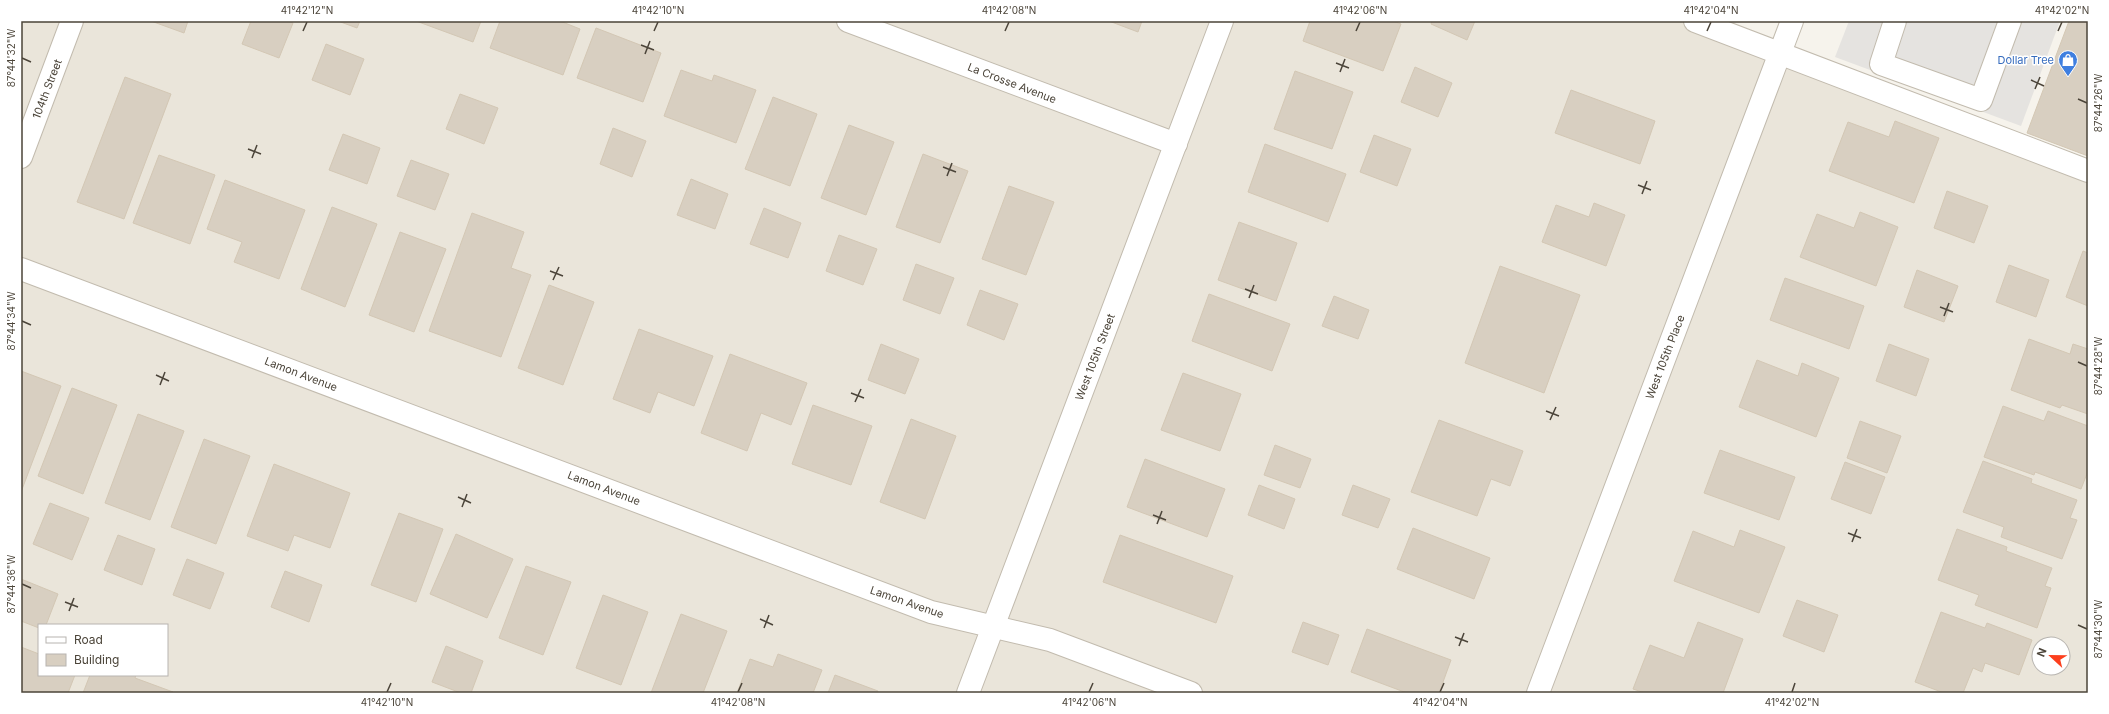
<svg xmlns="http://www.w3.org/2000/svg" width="2109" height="714" font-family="Inter,sans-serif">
	<rect width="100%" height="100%" fill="#f6f3ec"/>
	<!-- residential -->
	<path fill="#eae5da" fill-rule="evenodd" d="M21,21H1695L2088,171V693H21ZM39,625H167V675H39ZM2039,644H2063V668H2039Z"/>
	<!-- parking -->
	<path fill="#e5e3e0" d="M1849,21H2060L2021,126L1835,57Z"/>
	<!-- building -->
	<g fill="#d8cfc1" stroke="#d3c7b4">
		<path d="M151,21H188L184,33Z"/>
		<path d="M251,21H288L293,23L279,58L242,44Z"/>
		<path d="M338,21H360L357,28Z"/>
		<path d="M416,21H481L473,42Z"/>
		<path d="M500,21H560L580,29L563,75L490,48Z"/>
		<path d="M1109,21H1142L1138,32Z"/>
		<path d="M1310,21H1393L1401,24L1383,71L1303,41Z"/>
		<path d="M1432,21H1475L1467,40L1431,24Z"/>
		<path d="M2069,21H2088V156L2027,133Z"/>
		<path d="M596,28L661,53L643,102L577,78Z"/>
		<path d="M326,44L364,59L350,95L312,80Z"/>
		<path d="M1415,67L1452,83L1438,117L1401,102Z"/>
		<path d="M681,70L712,81L714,75L756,90L736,143L664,116Z"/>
		<path d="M1295,71L1353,92L1332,149L1274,129Z"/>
		<path d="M125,77L171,94L124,219L77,202Z"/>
		<path d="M1571,90L1655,121L1640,164L1555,133Z"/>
		<path d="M460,94L498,108L484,144L446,129Z"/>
		<path d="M773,97L817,114L790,186L745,169Z"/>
		<path d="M1895,121L1939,138L1914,203L1829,171L1848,122L1889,137Z"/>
		<path d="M849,125L894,142L866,215L821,198Z"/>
		<path d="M613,128L646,141L632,177L600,164Z"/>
		<path d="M343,134L380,148L367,184L329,170Z"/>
		<path d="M1374,135L1411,149L1397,186L1360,172Z"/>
		<path d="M1265,144L1346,174L1328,222L1248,192Z"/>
		<path d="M923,154L968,171L940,243L896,227Z"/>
		<path d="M159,155L215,175L190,244L133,223Z"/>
		<path d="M411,160L449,174L435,210L397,196Z"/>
		<path d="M691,179L728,194L715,229L677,215Z"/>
		<path d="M225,180L305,210L279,279L234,262L242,242L207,229Z"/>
		<path d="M1009,186L1054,202L1026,275L982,259Z"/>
		<path d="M1947,191L1988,206L1974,243L1934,228Z"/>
		<path d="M1594,203L1625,215L1606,266L1542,242L1556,205L1589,217Z"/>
		<path d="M332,207L377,224L345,307L301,289Z"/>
		<path d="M764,208L801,223L788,258L750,244Z"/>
		<path d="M1860,212L1898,227L1876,286L1800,257L1817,214L1854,228Z"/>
		<path d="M472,213L524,232L511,268L531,275L501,357L429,331Z"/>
		<path d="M1239,222L1297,243L1276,301L1218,280Z"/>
		<path d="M400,232L446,249L414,332L369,315Z"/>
		<path d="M839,235L877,249L863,285L826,271Z"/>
		<path d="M2083,251L2088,253V306L2066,297Z"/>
		<path d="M916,264L954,278L940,314L903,300Z"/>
		<path d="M2009,265L2049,280L2036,317L1996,302Z"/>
		<path d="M1500,266L1580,295L1544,393L1465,363Z"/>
		<path d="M1917,270L1958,286L1944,322L1904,307Z"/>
		<path d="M1785,278L1864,306L1849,349L1770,320Z"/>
		<path d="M549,285L594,302L563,385L518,368Z"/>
		<path d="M980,290L1018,304L1004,340L967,325Z"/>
		<path d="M1209,294L1290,324L1272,371L1192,341Z"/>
		<path d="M1334,296L1369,310L1358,339L1322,326Z"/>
		<path d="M639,329L713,356L694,406L658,392L650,413L613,399Z"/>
		<path d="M2029,339L2070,354L2073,344L2088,349V414L2062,405L2060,408L2011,390Z"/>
		<path d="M881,344L919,359L905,394L868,380Z"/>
		<path d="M1889,344L1929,359L1916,396L1876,381Z"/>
		<path d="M730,354L807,383L791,425L761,413L747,451L701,433Z"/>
		<path d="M1757,360L1798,376L1802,363L1839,378L1816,437L1739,407Z"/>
		<path d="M21,371L61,386L21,492Z"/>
		<path d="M1183,373L1241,394L1220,451L1161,430Z"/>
		<path d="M72,388L117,405L83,494L38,476Z"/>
		<path d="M813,405L872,426L851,485L792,464Z"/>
		<path d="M2003,406L2044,421L2048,411L2088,426V471L2081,489L2035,472L2034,475L1984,457Z"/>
		<path d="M138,414L184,431L150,520L105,503Z"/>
		<path d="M911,419L956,436L925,519L880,502Z"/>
		<path d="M1439,420L1523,451L1510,486L1491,479L1477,516L1411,492Z"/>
		<path d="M1860,421L1901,436L1887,473L1847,458Z"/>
		<path d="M204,439L250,456L216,544L171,527Z"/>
		<path d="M1275,445L1311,459L1300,488L1264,475Z"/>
		<path d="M1720,450L1795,477L1779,520L1704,493Z"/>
		<path d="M1145,459L1225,489L1207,537L1127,507Z"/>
		<path d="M1983,461L2032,479L2031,483L2077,500L2070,518L2077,520L2062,559L2001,537L2004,527L1963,512Z"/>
		<path d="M1845,462L1885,477L1871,514L1831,499Z"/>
		<path d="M274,464L350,493L330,548L294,535L288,551L247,536Z"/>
		<path d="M1259,485L1295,499L1284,529L1248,515Z"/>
		<path d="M1353,485L1390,499L1378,528L1342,515Z"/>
		<path d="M50,503L89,518L72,560L33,544Z"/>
		<path d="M399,513L443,529L416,602L371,585Z"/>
		<path d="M1413,528L1490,558L1474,599L1397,569Z"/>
		<path d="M1957,529L2007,547L2006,551L2052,568L2045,586L2051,588L2037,628L1975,605L1979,595L1938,580Z"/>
		<path d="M1740,530L1785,547L1759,613L1674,581L1693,531L1734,547Z"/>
		<path d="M456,534L513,559L487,618L430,594Z"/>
		<path d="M118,535L155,549L142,585L104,570Z"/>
		<path d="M1120,535L1233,576L1216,623L1103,582Z"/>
		<path d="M187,559L224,573L210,609L173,595Z"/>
		<path d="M526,566L571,582L543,655L499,638Z"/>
		<path d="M285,571L322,585L309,622L271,607Z"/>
		<path d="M21,579L58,594L46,625H39V628L21,621Z"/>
		<path d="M603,595L648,612L621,685L576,668Z"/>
		<path d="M1797,600L1838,615L1824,652L1783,636Z"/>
		<path d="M1941,612L1985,628L1987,623L2032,640L2019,675L1985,663L1982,672L1973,668L1963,693H1944L1915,682Z"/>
		<path d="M681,614L727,631L703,693H651Z"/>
		<path d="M1303,622L1339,635L1328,665L1292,652Z"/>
		<path d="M1698,622L1743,639L1723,693H1645L1633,689L1650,645L1684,658Z"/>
		<path d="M1367,629L1451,660L1439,693H1407L1351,672Z"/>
		<path d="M446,646L483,661L471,693H461L432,682Z"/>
		<path d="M21,647L39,654V675H75L68,693H21Z"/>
		<path d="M778,654L822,670L813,693H737L750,659L773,667Z"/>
		<path d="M90,675H136L135,678L173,692L83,693Z"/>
		<path d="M835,675L878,691L877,693H828Z"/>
	</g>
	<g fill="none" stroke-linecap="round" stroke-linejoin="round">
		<!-- minor casing -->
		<g stroke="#c2bbae" stroke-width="24">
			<g id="minor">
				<path d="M848,21L1176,144"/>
				<path d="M1695,21L2088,171"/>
				<path d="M1895,21L1881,64L1981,100L2010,21"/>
				<path d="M21,157L72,21"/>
				<path d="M21,269L931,612L1050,640L1191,693"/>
				<path d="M968,693L1222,21"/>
				<path d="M1538,693L1792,21"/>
			</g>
		</g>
		<!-- minor -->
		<use href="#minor" stroke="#fff" stroke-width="22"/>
	</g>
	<!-- ticks -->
	<path fill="none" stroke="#4b4439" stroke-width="1.5" d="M303,31L307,22M654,31L658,22M1005,31L1009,22M1356,31L1360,22M1707,31L1711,22M2058,31L2062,22M641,45L654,50M645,54L650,41M22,58L31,62M1336,63L1349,68M1340,72L1345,59M2031,80L2044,86M2035,89L2040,77M2078,99L2087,103M248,149L261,154M252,158L257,145M943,167L956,172M947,176L952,163M1638,185L1651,190M1642,194L1647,181M550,271L563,276M553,280L559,267M1245,289L1258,294M1249,298L1254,285M1940,307L1953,312M1944,316L1949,303M22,321L31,325M2078,362L2087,366M156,375L169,381M160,385L165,372M851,393L864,398M855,402L861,389M1546,411L1559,416M1550,420L1556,407M458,497L471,503M462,507L467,494M1153,515L1166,520M1157,524L1162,511M1848,533L1861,538M1852,542L1857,529M22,584L31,588M65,602L78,607M69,611L74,598M760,619L773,625M2078,625L2087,629M764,628L769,615M1455,637L1468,642M1459,646L1464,633M387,692L391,683M738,692L742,683M1089,692L1093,683M1440,692L1444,683M1792,692L1795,683"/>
	<!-- icons -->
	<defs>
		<g id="shop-pin" transform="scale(1)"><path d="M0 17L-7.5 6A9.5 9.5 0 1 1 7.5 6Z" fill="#3f7fe0" stroke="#fff"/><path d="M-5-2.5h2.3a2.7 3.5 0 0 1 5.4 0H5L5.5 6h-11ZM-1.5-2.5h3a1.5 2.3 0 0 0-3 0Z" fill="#fff"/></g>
	</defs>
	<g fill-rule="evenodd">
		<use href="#shop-pin" x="2068" y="60"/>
	</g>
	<g text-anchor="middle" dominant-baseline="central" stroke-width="3" stroke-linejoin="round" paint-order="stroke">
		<!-- shop labels -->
		<g font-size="11" fill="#366cbe" stroke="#fff" text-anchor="end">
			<text x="2054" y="60">Dollar Tree</text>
		</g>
		<!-- street labels -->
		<g font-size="11" fill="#4b4439" stroke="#fff">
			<text transform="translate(1012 83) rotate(21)">La Crosse Avenue</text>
			<text transform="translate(47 89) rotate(-69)">104th Street</text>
			<text transform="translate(1095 357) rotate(-69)">West 105th Street</text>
			<text transform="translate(1665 357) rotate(-69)">West 105th Place</text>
			<text transform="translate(301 374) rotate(21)">Lamon Avenue</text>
			<text transform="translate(604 488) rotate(21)">Lamon Avenue</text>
			<text transform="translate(907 602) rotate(19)">Lamon Avenue</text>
		</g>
	</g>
	<!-- border -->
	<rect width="2109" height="714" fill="none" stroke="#ffffff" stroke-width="44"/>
	<!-- legend -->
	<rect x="38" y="624" width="130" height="52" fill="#ffffff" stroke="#b7b4b0"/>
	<rect x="46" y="637" width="20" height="6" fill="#ffffff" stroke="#b7b4b0"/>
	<text x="74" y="644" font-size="12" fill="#4b4439">Road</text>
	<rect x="46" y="654" width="20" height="12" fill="#d8cfc1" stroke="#b7b4b0"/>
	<text x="74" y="664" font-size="12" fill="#4b4439">Building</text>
	<!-- north arrow -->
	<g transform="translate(2051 656) rotate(292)"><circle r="19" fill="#ffffff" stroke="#b7b4b0"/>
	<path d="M0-3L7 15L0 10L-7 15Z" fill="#fc3f1d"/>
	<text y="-6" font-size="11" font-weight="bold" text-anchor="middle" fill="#4b4439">N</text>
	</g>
	<rect x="22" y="22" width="2065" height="670" fill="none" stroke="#4b4439" stroke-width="1.5"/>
	<g font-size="10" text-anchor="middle" fill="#4b4439">
		<text x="307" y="14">41°42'12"N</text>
		<text x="658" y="14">41°42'10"N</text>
		<text x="1009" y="14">41°42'08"N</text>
		<text x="1360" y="14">41°42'06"N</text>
		<text x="1711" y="14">41°42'04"N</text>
		<text x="2062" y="14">41°42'02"N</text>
		<text transform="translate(11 58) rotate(-90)" y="4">87°44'32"W</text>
		<text transform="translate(2098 103) rotate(-90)" y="4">87°44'26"W</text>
		<text transform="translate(11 321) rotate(-90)" y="4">87°44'34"W</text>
		<text transform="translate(2098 366) rotate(-90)" y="4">87°44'28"W</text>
		<text transform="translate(11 584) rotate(-90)" y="4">87°44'36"W</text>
		<text transform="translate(2098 629) rotate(-90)" y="4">87°44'30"W</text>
		<text x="387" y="706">41°42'10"N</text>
		<text x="738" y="706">41°42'08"N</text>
		<text x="1089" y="706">41°42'06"N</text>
		<text x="1440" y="706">41°42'04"N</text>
		<text x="1792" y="706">41°42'02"N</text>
	</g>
</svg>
